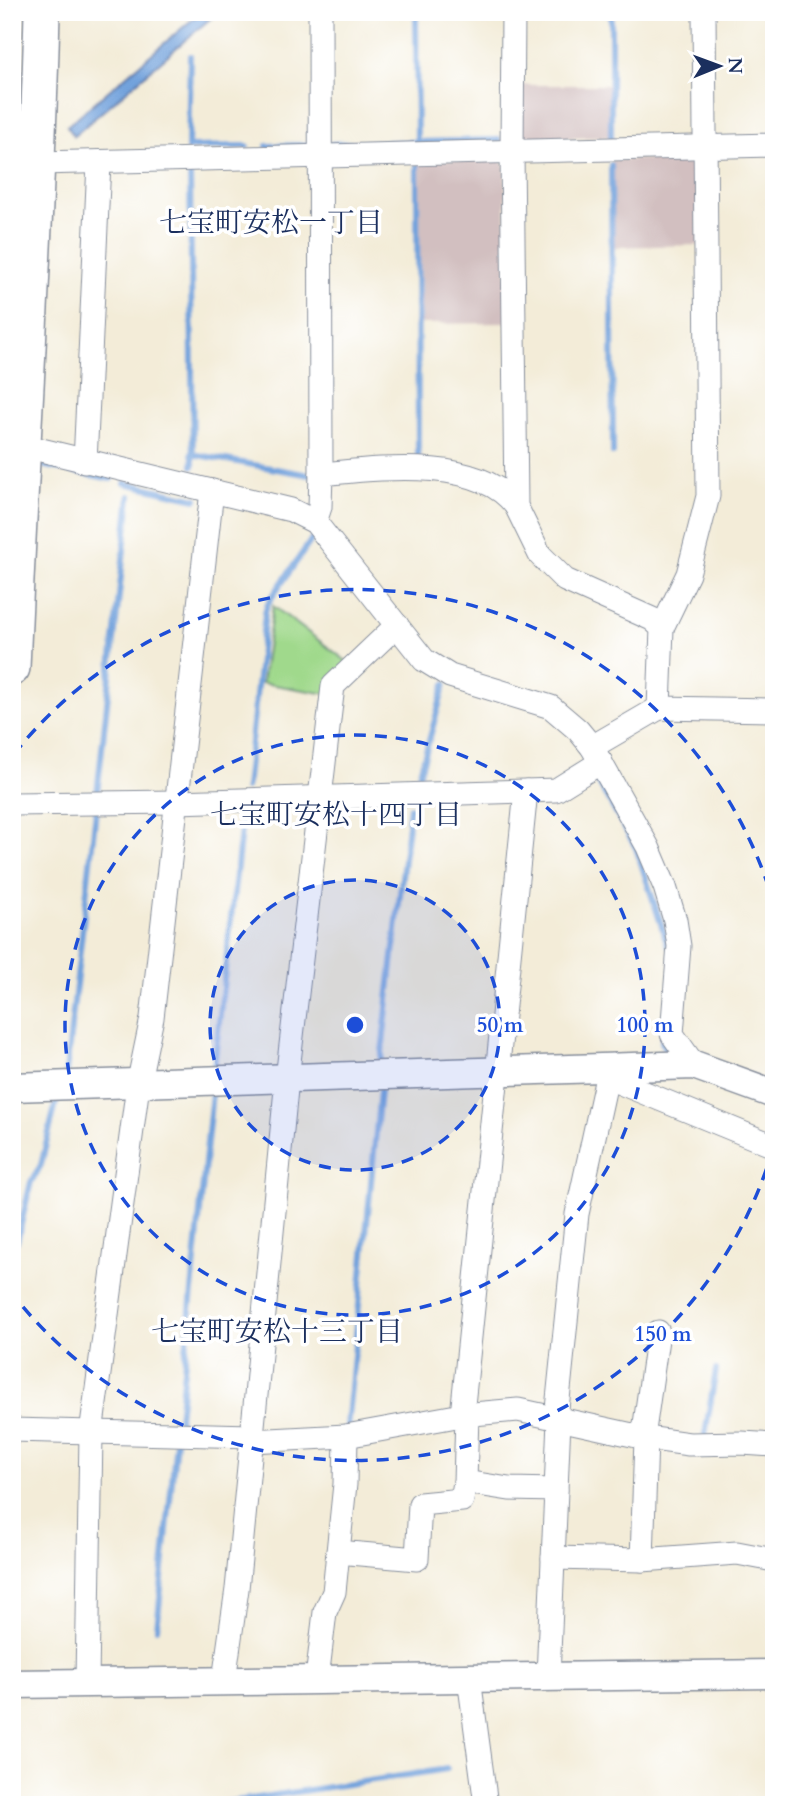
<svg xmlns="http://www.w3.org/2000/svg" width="786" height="1817" font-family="Cardo,'Noto Serif JP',serif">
	<rect width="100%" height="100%" fill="#fff"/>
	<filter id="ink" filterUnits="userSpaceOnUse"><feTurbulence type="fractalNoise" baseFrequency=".0143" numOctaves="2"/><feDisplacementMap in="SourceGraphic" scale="14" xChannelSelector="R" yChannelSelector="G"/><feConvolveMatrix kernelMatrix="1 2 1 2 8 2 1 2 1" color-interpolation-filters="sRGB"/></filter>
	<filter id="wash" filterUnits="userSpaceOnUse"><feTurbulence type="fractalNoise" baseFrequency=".00686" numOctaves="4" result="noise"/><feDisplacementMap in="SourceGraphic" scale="28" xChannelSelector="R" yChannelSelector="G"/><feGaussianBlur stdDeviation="1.57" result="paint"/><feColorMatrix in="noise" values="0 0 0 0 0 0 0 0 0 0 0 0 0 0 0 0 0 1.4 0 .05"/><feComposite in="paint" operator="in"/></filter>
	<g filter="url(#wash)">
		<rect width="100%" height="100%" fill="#f3ecd8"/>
		<!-- industrial -->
		<g fill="#d2bfc0">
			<path d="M520,85H608V137L521,139Z"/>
			<path d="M696,158L700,245L613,247L612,160Z"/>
			<path d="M499,159L505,167L507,323L421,324L419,161Z"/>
		</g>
		<!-- green -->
		<path fill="#a0d98c" stroke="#5e8475" stroke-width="2" d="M273,606L349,663L327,694L262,683Z"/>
		<!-- water -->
		<path fill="#72a2dc" stroke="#46689d" stroke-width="2" d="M201,12H218L74,136L67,126Z"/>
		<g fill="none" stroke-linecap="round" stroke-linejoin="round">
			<!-- stream -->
			<g stroke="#72a2dc" stroke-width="6">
				<path d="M416,12L417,142"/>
				<path d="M611,12V138"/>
				<path d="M332,144L499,140"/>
				<path d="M267,146L309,145"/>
				<path d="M188,147L247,146"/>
				<path d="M188,149L190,56"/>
				<path d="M611,165L613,453"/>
				<path d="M417,166L418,458"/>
				<path d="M190,169L193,466"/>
				<path d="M192,454L310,475"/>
				<path d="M41,465L111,479"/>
				<path d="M125,483L196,499"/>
				<path d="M594,775L636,848L668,945"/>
				<path d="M417,783L445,684"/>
				<path d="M246,788L265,613L268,603L314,536"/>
				<path d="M97,794L130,496"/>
				<path d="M663,1033L662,1043L672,1057"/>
				<path d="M381,1061L410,807"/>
				<path d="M214,1067L243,813"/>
				<path d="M66,1072L96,811"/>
				<path d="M17,1241L31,1182L41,1165L57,1099"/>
				<path d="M349,1427H347L380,1091"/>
				<path d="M178,1429L212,1093"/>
				<path d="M705,1435L716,1370"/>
				<path d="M157,1628L176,1441"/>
				<path d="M210,1805L447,1769"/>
			</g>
		</g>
	</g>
	<g filter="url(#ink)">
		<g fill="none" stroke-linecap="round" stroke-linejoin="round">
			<!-- minor casing -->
			<g stroke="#878e9b" stroke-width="25">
				<g id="minor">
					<path d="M513,12L512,152L516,506L540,555L565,580L652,619L662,628L659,708"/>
					<path d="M39,163L774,145"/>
					<path d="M12,443L291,510L315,522L424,660L450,676L551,707L578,730L592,747L648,847L665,887L675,920L679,946L672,1034L694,1065"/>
					<path d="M85,462L99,163"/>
					<path d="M321,474C376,469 478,455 516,506"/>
					<path d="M315,522L320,507L321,474L320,12"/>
					<path d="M662,628L688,574L708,496L704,12"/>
					<path d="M592,747L659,708L774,710"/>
					<path d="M12,804L177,802L556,790L601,762"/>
					<path d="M606,1077L774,1146"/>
					<path d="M462,1415L526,791"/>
					<path d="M556,1419L577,1214L609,1068"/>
					<path d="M12,1430L252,1436"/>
					<path d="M643,1438L658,1332"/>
					<path d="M251,1441L346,1436L462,1415L518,1410L646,1438L689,1444L742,1443L774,1445"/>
					<path d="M465,1482L467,1415"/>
					<path d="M338,1552L417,1559L420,1504L462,1500L465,1482L509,1489L556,1490"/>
					<path d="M553,1558L642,1560L737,1553L774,1560"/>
					<path d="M642,1560L646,1438"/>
					<path d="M548,1677L559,1420"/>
					<path d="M469,1678L486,1805"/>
					<path d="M317,1679L325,1612L334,1592L338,1552L345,1484L346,1436"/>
					<path d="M224,1680L237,1589L287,1079L333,686L397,625"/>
					<path d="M87,1682L91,1433L138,1085L152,1018L212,491"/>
				</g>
			</g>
			<!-- tertiary casing -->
			<g stroke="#878e9b" stroke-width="31">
				<g id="tertiary">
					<path d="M12,1087L694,1065L774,1094"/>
					<path d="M12,1684L774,1674"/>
				</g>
			</g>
			<!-- primary casing -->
			<g stroke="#878e9b" stroke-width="38">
				<path id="primary" d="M12,668C21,449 37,231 42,12"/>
			</g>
			<!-- minor -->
			<use href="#minor" stroke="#fff" stroke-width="23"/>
			<!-- tertiary -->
			<use href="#tertiary" stroke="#fff" stroke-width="28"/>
			<!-- primary -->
			<use href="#primary" stroke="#fff" stroke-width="35"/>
		</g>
	</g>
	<!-- distance rings -->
	<circle cx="355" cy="1025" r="145" fill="#1d4ed8" fill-opacity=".12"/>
	<g fill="none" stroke="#1d4ed8" stroke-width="3.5" stroke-dasharray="12 9">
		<circle cx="355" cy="1025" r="145"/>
		<circle cx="355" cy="1025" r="290"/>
		<path d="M773 1149A436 436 0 0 1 14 1296M14 754A436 436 0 0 1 773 901"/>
	</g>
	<g text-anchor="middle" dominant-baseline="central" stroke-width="7" stroke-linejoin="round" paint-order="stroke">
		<!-- neighbourhood labels -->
		<g font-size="28" fill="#1b2f5e" stroke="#fff">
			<text x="271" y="223">七宝町安松一丁目</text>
			<text x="336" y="815">七宝町安松十四丁目</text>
			<text x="277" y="1332">七宝町安松十三丁目</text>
		</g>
	</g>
	<circle cx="355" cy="1025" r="10" fill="#1d4ed8" stroke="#fff" stroke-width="3.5"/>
	<g font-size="21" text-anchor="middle" font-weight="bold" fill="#1d4ed8" stroke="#fff" stroke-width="7" stroke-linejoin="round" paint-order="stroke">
		<text x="500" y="1032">50 m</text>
		<text x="645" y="1032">100 m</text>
		<text x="663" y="1341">150 m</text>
	</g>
	<!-- margin -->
	<rect width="786" height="1817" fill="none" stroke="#fff" stroke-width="42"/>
	<!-- north arrow -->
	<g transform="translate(719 66) rotate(89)" stroke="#ffffff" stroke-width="5" paint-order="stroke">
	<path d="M0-5L12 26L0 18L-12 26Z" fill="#1b2f5e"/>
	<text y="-10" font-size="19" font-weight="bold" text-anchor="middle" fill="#1b2f5e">N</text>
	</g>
</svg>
